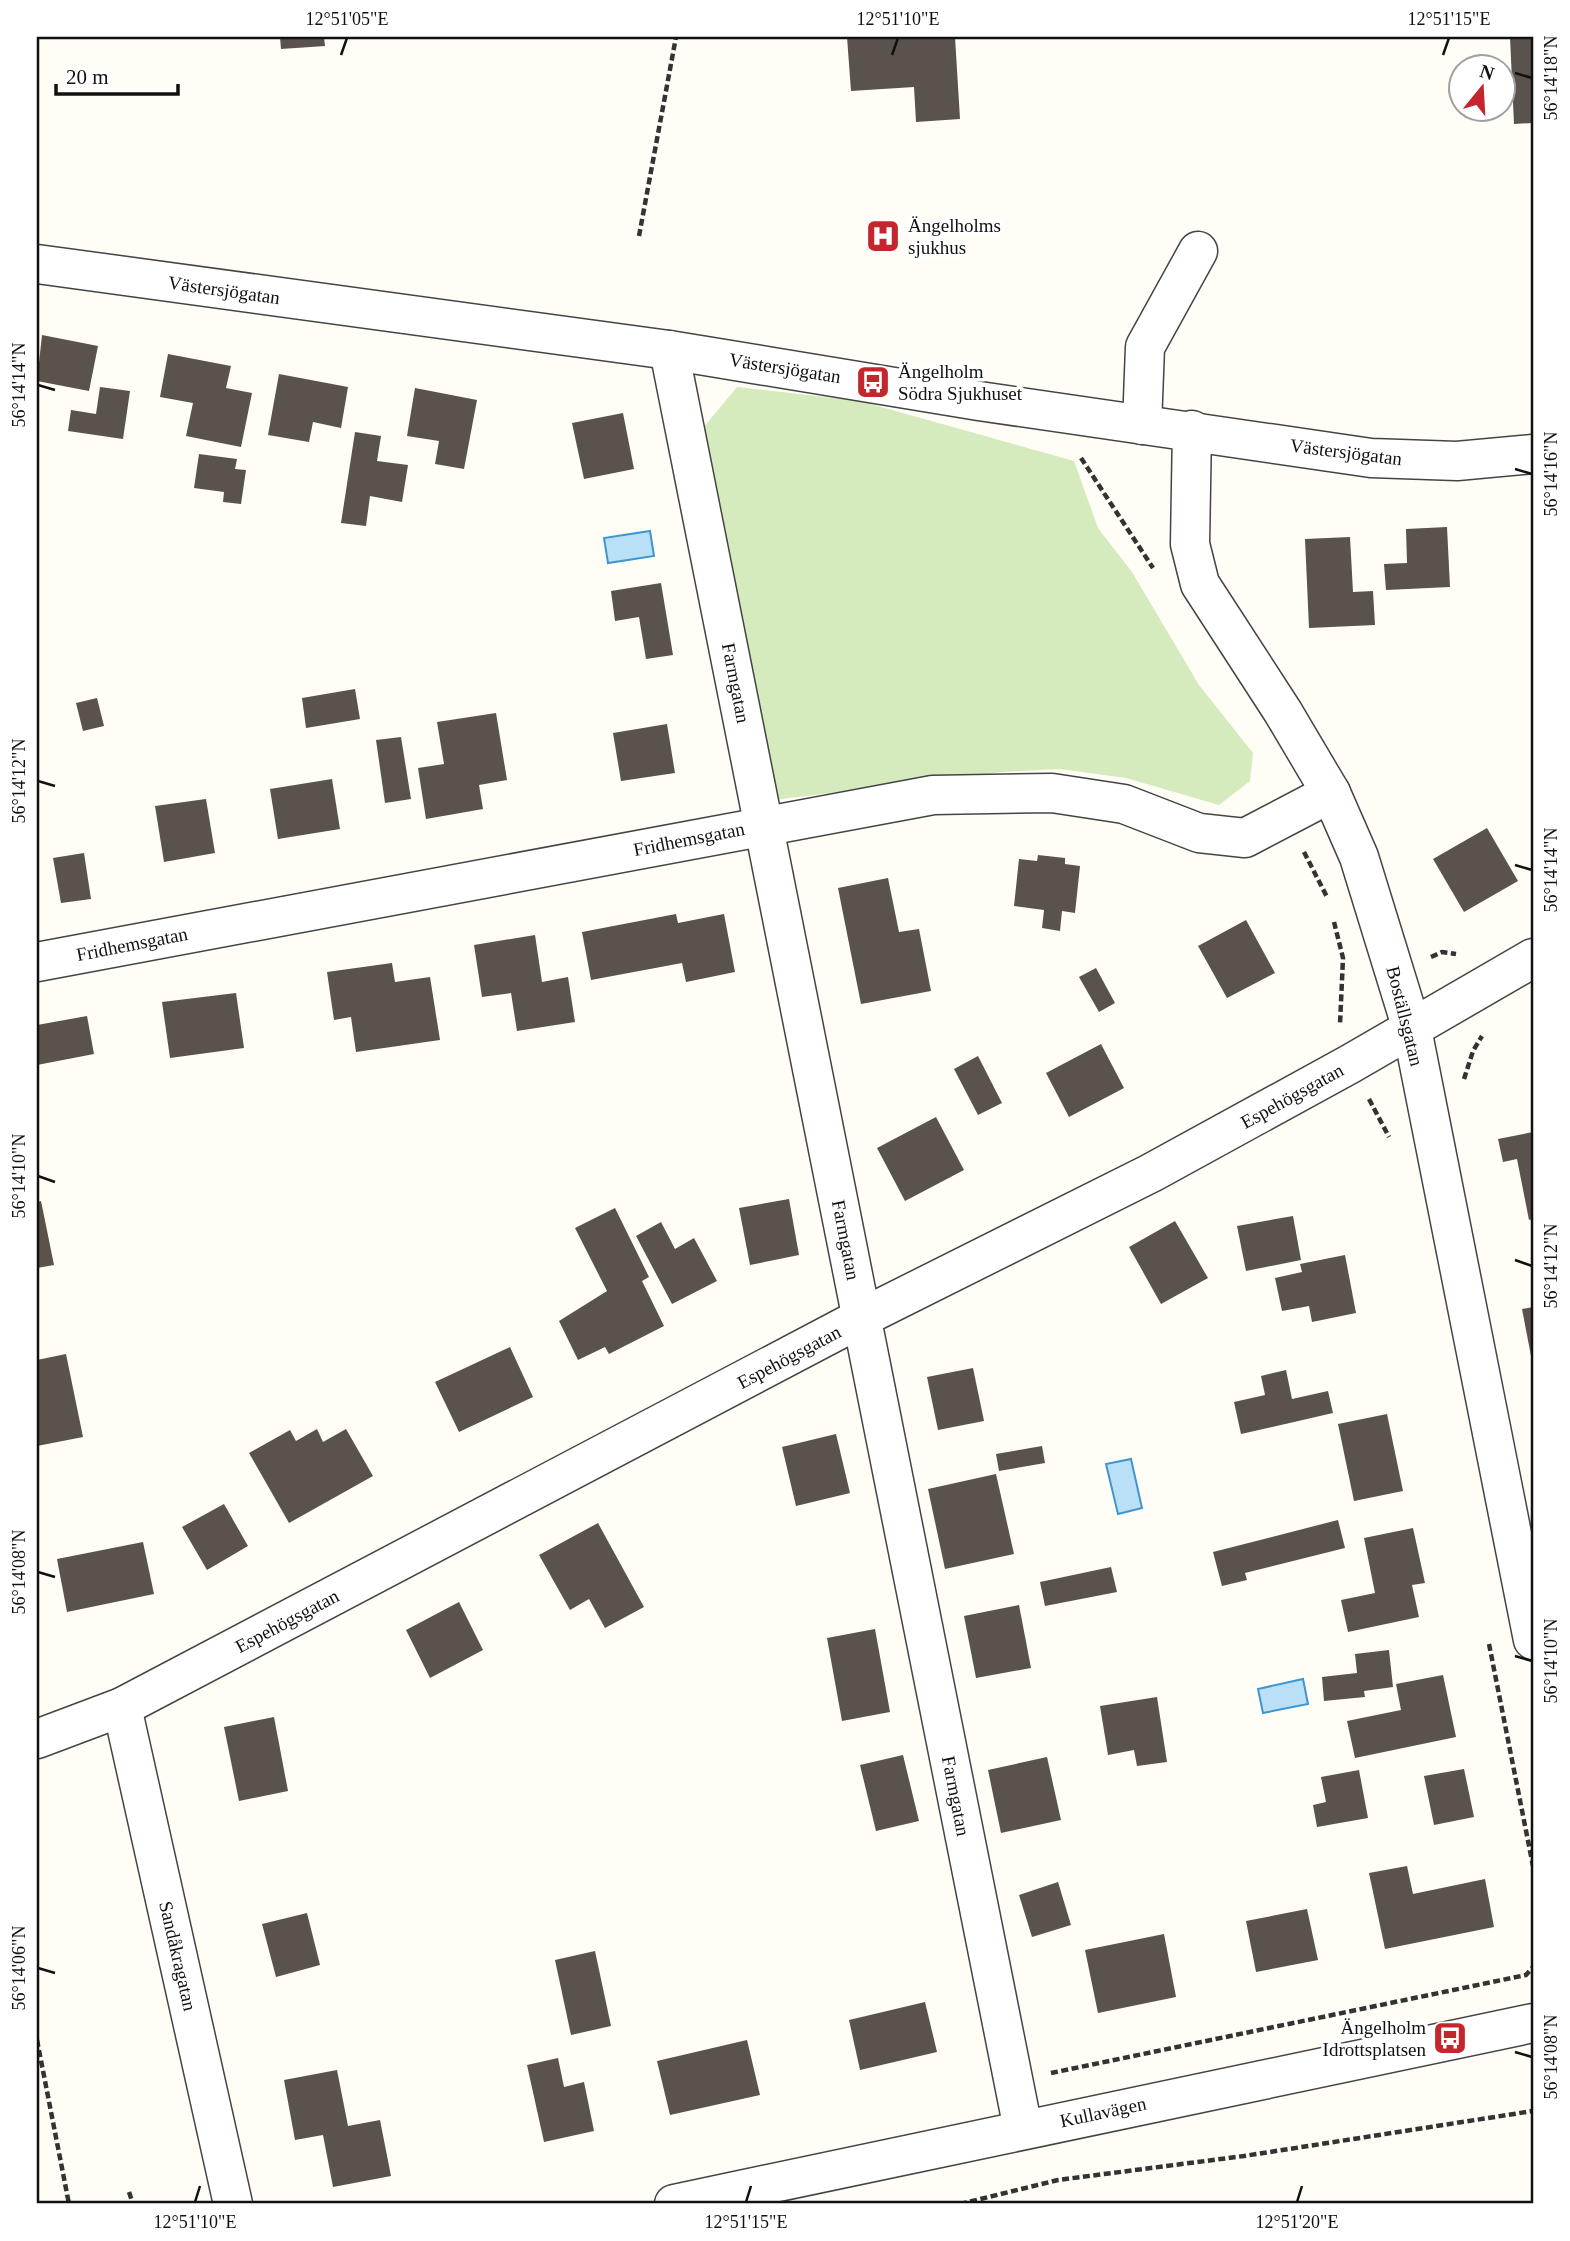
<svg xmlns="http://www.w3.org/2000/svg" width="1570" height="2241" font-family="Georgia,serif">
	<rect width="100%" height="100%" fill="#fffdf5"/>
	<!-- green -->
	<path fill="#d5ebbd" d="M737,387L860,401L1074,461L1098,528L1132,572L1199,685L1253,753L1250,781L1219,805L1126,778L1060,769L1002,772L773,800L702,429Z"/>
	<!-- water -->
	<g fill="#b9e0f7" stroke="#3f96cf" stroke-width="2">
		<path d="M650,531L654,556L608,563L604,538Z"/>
		<path d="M1131,1459L1142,1508L1118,1514L1106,1464Z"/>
		<path d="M1303,1679L1308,1704L1263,1713L1258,1689Z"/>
	</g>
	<!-- building -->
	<g fill="#5a524d">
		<path d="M280,37H324L325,46L281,49Z"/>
		<path d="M847,37H955L960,119L916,122L914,87L851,91Z"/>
		<path d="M1510,37H1533V123L1514,124Z"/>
		<path d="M42,335L98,346L89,391L37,381Z"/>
		<path d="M168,354L231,366L226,388L252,393L241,447L186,436L193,403L160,397Z"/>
		<path d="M279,374L348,387L341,428L313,422L309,442L268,435Z"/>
		<path d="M100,387L130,391L123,439L68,431L71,410L96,414Z"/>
		<path d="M415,388L477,400L464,469L435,464L439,441L407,436Z"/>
		<path d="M623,413L634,469L584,479L572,423Z"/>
		<path d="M355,432L381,436L377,461L408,465L402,502L370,496L366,526L341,523Z"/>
		<path d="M199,454L237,459L235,469L246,470L241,504L223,502L224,492L194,488Z"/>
		<path d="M1447,527L1450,587L1386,590L1384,564L1407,563L1406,529Z"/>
		<path d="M1350,537L1353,592L1373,591L1375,625L1309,628L1305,539Z"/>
		<path d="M661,583L673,655L646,659L639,617L615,621L611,591Z"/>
		<path d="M355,689L360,719L306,728L302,698Z"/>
		<path d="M97,698L104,726L83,731L76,703Z"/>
		<path d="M496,713L507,780L479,785L483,809L426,819L418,768L444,764L437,722Z"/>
		<path d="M667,724L675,773L621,781L613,733Z"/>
		<path d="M401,737L411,799L385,803L376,740Z"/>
		<path d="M332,779L340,829L278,839L270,789Z"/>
		<path d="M206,799L215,853L164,862L155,806Z"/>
		<path d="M1487,828L1518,881L1464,912L1433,859Z"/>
		<path d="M84,853L91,899L61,903L53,858Z"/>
		<path d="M1038,855L1065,858V864L1080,866L1075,913L1062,911L1060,931L1042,928L1044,910L1014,906L1019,859L1037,861Z"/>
		<path d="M888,878L899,932L919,929L931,991L861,1004L838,888Z"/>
		<path d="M676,914L678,923L724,914L735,972L686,982L682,963L591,980L582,932Z"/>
		<path d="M1246,920L1275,973L1227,998L1198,946Z"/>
		<path d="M535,935L542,982L568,977L575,1022L517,1031L511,993L482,997L474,945Z"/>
		<path d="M392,963L395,982L430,977L440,1040L356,1052L351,1017L334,1020L327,972Z"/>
		<path d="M1096,968L1115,1003L1099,1012L1079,977Z"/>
		<path d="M236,993L244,1048L170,1058L162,1002Z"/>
		<path d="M87,1016L94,1054L37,1065V1025Z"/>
		<path d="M1101,1044L1124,1088L1069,1117L1046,1073Z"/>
		<path d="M978,1056L1002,1103L978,1115L954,1069Z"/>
		<path d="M936,1117L964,1170L905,1201L877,1148Z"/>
		<path d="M1533,1132V1219L1529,1220L1517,1159L1503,1162L1498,1139Z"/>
		<path d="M789,1199L799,1255L750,1265L739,1208Z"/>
		<path d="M41,1201L54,1265L37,1268V1202Z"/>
		<path d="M615,1208L649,1277L642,1281L664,1326L609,1354L605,1347L578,1360L559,1321L607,1291L575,1228Z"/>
		<path d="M1293,1216L1301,1260L1246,1271L1237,1226Z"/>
		<path d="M1175,1221L1208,1278L1161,1304L1129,1247Z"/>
		<path d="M661,1222L675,1249L694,1238L717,1281L672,1304L636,1236Z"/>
		<path d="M1345,1255L1356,1313L1312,1322L1309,1306L1282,1311L1275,1278L1302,1272L1300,1264Z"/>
		<path d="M1533,1307V1361H1532L1522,1309Z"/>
		<path d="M510,1347L533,1397L459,1432L435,1382Z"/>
		<path d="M66,1354L83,1437L37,1446V1360Z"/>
		<path d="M973,1368L984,1421L938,1430L927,1377Z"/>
		<path d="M1286,1370L1292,1399L1328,1391L1333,1413L1241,1434L1234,1402L1265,1395L1261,1376Z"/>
		<path d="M1387,1414L1403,1491L1354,1501L1338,1424Z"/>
		<path d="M317,1429L323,1442L346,1429L373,1476L289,1523L249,1453L290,1430L296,1441Z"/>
		<path d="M836,1434L850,1493L796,1506L782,1447Z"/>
		<path d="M1042,1446L1045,1463L999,1471L996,1454Z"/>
		<path d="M996,1474L1014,1554L945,1569L928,1489Z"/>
		<path d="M224,1504L248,1546L207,1570L182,1527Z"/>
		<path d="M1338,1520L1345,1548L1245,1573L1247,1580L1222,1586L1213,1552Z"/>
		<path d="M598,1523L644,1607L605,1628L589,1599L570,1610L539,1555Z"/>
		<path d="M1413,1528L1425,1583L1412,1585L1419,1617L1348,1632L1341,1600L1375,1593L1364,1538Z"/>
		<path d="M143,1542L154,1594L67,1612L57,1559Z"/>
		<path d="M1111,1567L1117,1592L1045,1606L1040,1582Z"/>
		<path d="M459,1602L483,1650L430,1678L406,1630Z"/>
		<path d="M1019,1605L1031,1668L976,1678L964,1616Z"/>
		<path d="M875,1629L890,1712L842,1721L827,1638Z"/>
		<path d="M1389,1650L1393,1687L1364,1691L1365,1697L1324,1701L1322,1677L1357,1673L1355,1654Z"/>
		<path d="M1443,1675L1456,1737L1355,1758L1347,1721L1401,1710L1396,1684Z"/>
		<path d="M1157,1697L1167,1762L1137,1766L1134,1750L1108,1755L1100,1706Z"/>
		<path d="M274,1717L288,1791L239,1801L224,1727Z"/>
		<path d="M903,1755L919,1821L876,1831L860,1765Z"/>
		<path d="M1047,1757L1061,1820L1001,1833L988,1770Z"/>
		<path d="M1464,1769L1474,1817L1434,1825L1424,1776Z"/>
		<path d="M1359,1770L1368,1818L1317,1827L1313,1805L1326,1802L1321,1777Z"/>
		<path d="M1407,1866L1413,1894L1485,1879L1494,1927L1385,1949L1369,1873Z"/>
		<path d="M1058,1882L1071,1925L1032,1937L1019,1895Z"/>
		<path d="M1307,1909L1318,1960L1256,1972L1246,1921Z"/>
		<path d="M307,1913L320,1965L276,1977L262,1924Z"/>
		<path d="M1164,1934L1176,1997L1098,2013L1085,1950Z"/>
		<path d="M595,1951L611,2026L571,2035L555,1960Z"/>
		<path d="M925,2002L937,2052L860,2070L849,2020Z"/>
		<path d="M747,2040L760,2095L670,2115L657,2061Z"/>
		<path d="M558,2058L564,2087L584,2082L594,2131L544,2142L527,2065Z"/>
		<path d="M337,2070L348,2126L380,2120L391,2176L333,2187L323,2135L295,2140L284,2080Z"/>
	</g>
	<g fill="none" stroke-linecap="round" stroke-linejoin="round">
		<!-- minor casing -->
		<g stroke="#444" stroke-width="41">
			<g id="minor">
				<path d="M37,264L669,350L979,401L1371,458L1457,461L1533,454"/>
				<path d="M669,350L1023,2129"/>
				<path d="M1142,425L1145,347L1198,251"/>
				<path d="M1192,430L1190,544L1200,584L1283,712L1331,793L1359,857L1412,1029L1533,1640"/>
				<path d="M37,962L933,795L1052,793L1124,804L1199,833L1245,838L1331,793"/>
				<path d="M122,1707L233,2204"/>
				<path d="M37,1739L122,1707L861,1318L1151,1173L1350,1064L1533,958"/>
				<path d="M674,2204L1533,2023"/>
			</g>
		</g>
		<!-- path -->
		<g stroke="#333" stroke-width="4.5" stroke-dasharray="7 3.5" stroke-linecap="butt">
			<path d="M639,236L676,37"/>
			<path d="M1081,458L1153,568"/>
			<path d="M1304,852L1327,897"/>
			<path d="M1334,922L1343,958L1340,1024"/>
			<path d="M1431,957L1442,952L1456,954"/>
			<path d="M1464,1079L1473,1051L1482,1036"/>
			<path d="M1369,1099L1389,1137"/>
			<path d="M1489,1644L1533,1866"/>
			<path d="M37,2040L69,2204"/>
			<path d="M1051,2073L1526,1975L1533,1967"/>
			<path d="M129,2192L133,2204"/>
			<path d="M960,2204L1058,2180L1244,2156L1533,2111"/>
		</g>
		<!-- minor -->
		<use href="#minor" stroke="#fff" stroke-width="38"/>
	</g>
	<!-- ticks -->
	<path fill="none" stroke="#111" stroke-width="2.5" d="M341,55L347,38M892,55L898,38M1443,55L1449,38M1515,73L1532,78M38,385L55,390M1515,469L1532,474M38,781L55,786M1515,865L1532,870M38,1176L55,1182M1515,1260L1532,1266M38,1572L55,1577M1515,1656L1532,1661M38,1968L55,1973M1515,2052L1532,2057M195,2202L200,2186M746,2202L751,2186M1297,2202L1302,2186"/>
	<!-- icons -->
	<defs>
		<g id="hospital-square" transform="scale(1.75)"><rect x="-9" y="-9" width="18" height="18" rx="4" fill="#c4262e" stroke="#fff"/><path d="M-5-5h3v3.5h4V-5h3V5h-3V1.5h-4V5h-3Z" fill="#fff"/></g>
		<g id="bus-square" transform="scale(1.75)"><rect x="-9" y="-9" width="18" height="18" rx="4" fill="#c4262e" stroke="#fff"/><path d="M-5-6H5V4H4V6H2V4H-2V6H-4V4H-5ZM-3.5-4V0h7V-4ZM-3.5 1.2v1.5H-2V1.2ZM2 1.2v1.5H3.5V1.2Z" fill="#fff"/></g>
	</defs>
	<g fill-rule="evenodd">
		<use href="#hospital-square" x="883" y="236"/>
		<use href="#bus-square" x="873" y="382"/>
		<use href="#bus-square" x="1450" y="2038"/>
	</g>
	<g text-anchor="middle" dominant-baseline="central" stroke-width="7" stroke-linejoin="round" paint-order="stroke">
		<!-- poi labels -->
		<g font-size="19" fill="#111" stroke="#fff" text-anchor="start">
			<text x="908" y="225">Ängelholms<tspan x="908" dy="22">sjukhus</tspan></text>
			<text x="898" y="371">Ängelholm<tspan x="898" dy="22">Södra Sjukhuset</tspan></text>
			<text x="1426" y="2027" text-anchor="end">Ängelholm<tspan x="1426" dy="22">Idrottsplatsen</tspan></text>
		</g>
		<!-- street labels -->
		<g font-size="19" fill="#111" stroke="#fff">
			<text transform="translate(224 290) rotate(8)">Västersjögatan</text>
			<text transform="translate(785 368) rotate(9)">Västersjögatan</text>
			<text transform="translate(1346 452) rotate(7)">Västersjögatan</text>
			<text transform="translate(736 683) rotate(79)">Farmgatan</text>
			<text transform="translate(689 839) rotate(-11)">Fridhemsgatan</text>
			<text transform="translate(132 944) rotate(-11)">Fridhemsgatan</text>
			<text transform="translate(1405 1016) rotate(76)">Boställsgatan</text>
			<text transform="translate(1292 1096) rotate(-29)">Espehögsgatan</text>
			<text transform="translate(846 1240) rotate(79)">Farmgatan</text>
			<text transform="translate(789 1357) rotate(-28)">Espehögsgatan</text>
			<text transform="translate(287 1621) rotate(-28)">Espehögsgatan</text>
			<text transform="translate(956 1796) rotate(79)">Farmgatan</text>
			<text transform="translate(178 1956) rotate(77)">Sandåkragatan</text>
			<text transform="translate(1103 2112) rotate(-12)">Kullavägen</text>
		</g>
	</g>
	<!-- border -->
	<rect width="1570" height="2241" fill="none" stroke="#ffffff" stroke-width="77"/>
	<!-- north arrow -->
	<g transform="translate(1482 88) rotate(18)"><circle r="33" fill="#ffffff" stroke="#a0a0a0" stroke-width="2"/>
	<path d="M0-5L12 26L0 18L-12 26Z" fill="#c4262e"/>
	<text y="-10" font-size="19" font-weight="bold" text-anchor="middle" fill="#111111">N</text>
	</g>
	<!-- scale -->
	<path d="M56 84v10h122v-10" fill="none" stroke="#111111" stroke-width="3.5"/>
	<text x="66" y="84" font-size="21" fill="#111111" stroke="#ffffff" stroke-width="5" paint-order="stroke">20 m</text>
	<rect x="38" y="38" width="1494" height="2164" fill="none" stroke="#111" stroke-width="2.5"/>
	<g font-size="18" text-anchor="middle" fill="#111">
		<text x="347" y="25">12°51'05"E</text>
		<text x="898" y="25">12°51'10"E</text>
		<text x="1449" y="25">12°51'15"E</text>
		<text transform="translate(1551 78) rotate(-90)" y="6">56°14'18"N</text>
		<text transform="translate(19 385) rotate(-90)" y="6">56°14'14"N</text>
		<text transform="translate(1551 474) rotate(-90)" y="6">56°14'16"N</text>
		<text transform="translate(19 781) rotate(-90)" y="6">56°14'12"N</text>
		<text transform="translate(1551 870) rotate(-90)" y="6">56°14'14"N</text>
		<text transform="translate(19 1176) rotate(-90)" y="6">56°14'10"N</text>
		<text transform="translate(1551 1266) rotate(-90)" y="6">56°14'12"N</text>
		<text transform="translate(19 1572) rotate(-90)" y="6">56°14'08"N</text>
		<text transform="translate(1551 1661) rotate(-90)" y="6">56°14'10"N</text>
		<text transform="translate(19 1968) rotate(-90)" y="6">56°14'06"N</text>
		<text transform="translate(1551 2057) rotate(-90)" y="6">56°14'08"N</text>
		<text x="195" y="2228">12°51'10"E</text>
		<text x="746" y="2228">12°51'15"E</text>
		<text x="1297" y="2228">12°51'20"E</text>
	</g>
</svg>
